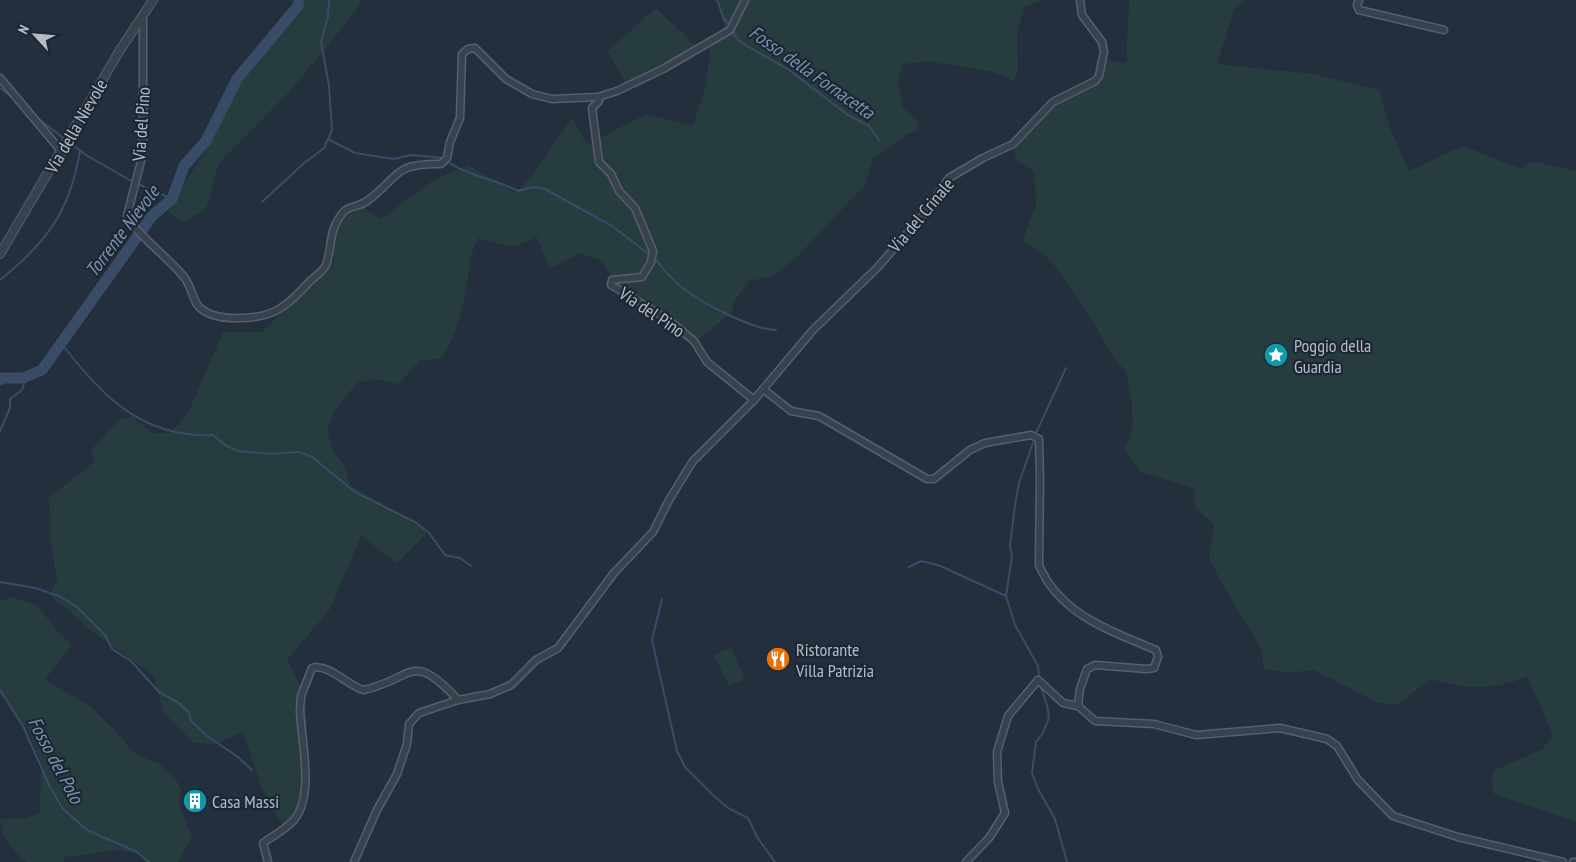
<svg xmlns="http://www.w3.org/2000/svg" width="1576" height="862" font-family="'PT Sans Narrow',sans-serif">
	<rect width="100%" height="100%" fill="#242f3e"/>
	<!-- green -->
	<g fill="#263c3f">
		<path d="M303,0H361L356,11L290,91L219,163L206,209L184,222L169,212L186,181L215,136L235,90L298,13Z"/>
		<path d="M717,0H1043L1024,7L1017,35L1018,69L1014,81L994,72L926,61L903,64L898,80L902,106L916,120L919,130L907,134L873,159L864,186L794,260L772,276L749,281L734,302L732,312L699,339L673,317L618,285L601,261L581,253L550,268L536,236C515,252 501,244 478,238C469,255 469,272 466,290C462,313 454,341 441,359L420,360L399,384L373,379L358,382L336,408L327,431L334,453L344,464L350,485L429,531L397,563L361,536L330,609L287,660L305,695L310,785L300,820L285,830L262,788L243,732L216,744L194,743L164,713L153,675L93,632L50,595L57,579L51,545L49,498L95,461L91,450L121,418L133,417L153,434L172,432L189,411L223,332H262L334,261C334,233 335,218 364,208L381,219L431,182L468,165L515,193L532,176L572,118L587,145L646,114L693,126L705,88L711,47L629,90L608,51L656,8L695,45L725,30Z"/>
		<path d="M1129,0H1247L1234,9L1217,64L1312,74L1379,90L1390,128L1409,171L1463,146L1521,169L1531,161L1576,171V822L1494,794L1491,782L1493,771L1542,749L1553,735L1527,676C1495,691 1463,689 1430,679L1397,705L1377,702L1314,670L1285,673L1264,668L1260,646L1222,584L1209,558L1214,524L1196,508L1193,488L1141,472L1124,448L1130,437L1133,423L1131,396L1126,372L1111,354L1095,325L1063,276L1047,257L1023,240L1036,204L1034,171L1016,160L1012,139L1052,98L1093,81L1097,59L1126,63Z"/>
		<path d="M12,597L37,605L57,631L72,645L45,679L89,706L113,728L134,753L159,764L175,778L181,789L179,803L192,837L178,862H145L142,854L117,850L65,857L63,862H26C13,850 1,837 0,819H23L40,813L41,762L28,729L0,693V601Z"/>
		<path d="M731,648L745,679L729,686L714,655Z"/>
	</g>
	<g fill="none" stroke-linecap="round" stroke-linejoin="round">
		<!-- stream -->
		<g stroke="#394c67" stroke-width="2">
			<path d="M717,0L724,19L733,28L734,35L742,43L789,70L848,115L869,126L879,140"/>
			<path d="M0,88L13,98"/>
			<path d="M36,117L66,140"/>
			<path d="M328,139L355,153L394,159L411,155L443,158"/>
			<path d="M70,143L86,155L133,182"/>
			<path d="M447,161C467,176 495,179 518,191L533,187L545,189L612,226L650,255"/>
			<path d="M138,184L172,199"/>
			<path d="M262,202L303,164L324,148L332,130L329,86L321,42L328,17L329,0"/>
			<path d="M654,258C663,268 673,281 684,289C702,303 753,330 776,330"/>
			<path d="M0,280C47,242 70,211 80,151"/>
			<path d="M61,343C103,397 142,438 213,435L225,445L238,451L271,454L299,452L312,457L355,492L415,522L429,533L445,555L460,558L471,566"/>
			<path d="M0,431L10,408V399L22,390L26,377"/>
			<path d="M1036,433L1066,368"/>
			<path d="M1033,443L1019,483L1015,505L1010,546L1012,556L1006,596L1015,625L1038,666L1039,678"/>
			<path d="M909,567L921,561L938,565L1006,596"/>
			<path d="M0,582L35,588L59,596L77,607L105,635L112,649L131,661L159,692L179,703L189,713L191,721L207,736L238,757L252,770"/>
			<path d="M662,599L652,640L677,751L685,767L714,796L728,808L748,818L757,837L775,862"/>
			<path d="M1040,685L1047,705L1049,718L1043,733L1036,742L1032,773L1038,789L1055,819L1067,862"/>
			<path d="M0,690L23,726L50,787L63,809L87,830L137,852L149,862"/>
		</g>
		<!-- river -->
		<path stroke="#394c67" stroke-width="11" d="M0,380L2,378H23L42,370L152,216L172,199L184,166L206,141L237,79L298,6L299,0"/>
		<!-- minor casing -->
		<g stroke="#565f6c" stroke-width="9">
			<g id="minor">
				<path d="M1359,0L1357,5L1359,10L1444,30"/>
				<path d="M143,15V153L127,216C133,231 171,260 184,277C191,285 192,299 199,307C215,323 261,320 279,309C291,302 301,291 310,281C315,277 323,271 326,265C332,249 329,232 339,218C348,203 356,209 367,201C400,177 392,163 441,164L447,158L450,142L460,118L462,54L468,49L475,48L506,79L532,94L552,99L598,97L617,91L663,69L730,30L745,0"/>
				<path d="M0,78L62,152"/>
				<path d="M598,97L599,101L592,108L599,162L611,174L619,191L635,208L653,251L651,262L642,277L612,280L611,285L669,320L694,341L707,362L754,400"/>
				<path d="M763,389L791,411L819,416L927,479H934L970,450L985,443L1031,435L1039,439L1040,477L1039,565C1059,614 1111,631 1156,650L1158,657L1154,668L1147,669L1095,665L1087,669L1080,689L1078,706L1095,721L1154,724L1196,735L1280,728L1327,739L1337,746L1358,780L1393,816L1458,837L1563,862"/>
				<path d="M268,862L263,843C273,836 286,829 294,820C315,795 301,740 300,710L301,696L312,668C328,663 347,685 363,690C413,680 411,648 458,700"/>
				<path d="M354,862L377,810L397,774L407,744L409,724L419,713L458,700L490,694L511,685L536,660L558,648L614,573L653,532L669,500L693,461L754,400L813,330L877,268L923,215L949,178L983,158L1013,144L1053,102L1095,81L1099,76L1104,52L1102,42L1082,15L1080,0"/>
				<path d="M966,862L989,838L1005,813L998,782L997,752L1008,716L1038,680L1063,703L1078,706"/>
				<path d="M1573,862H1576"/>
			</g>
		</g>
		<!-- tertiary casing -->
		<g stroke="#565f6c" stroke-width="10">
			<path id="tertiary" d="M0,254L120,50L153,0"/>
		</g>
		<!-- minor -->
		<use href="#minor" stroke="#38414e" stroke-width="6"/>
		<!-- tertiary -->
		<use href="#tertiary" stroke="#38414e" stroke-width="8"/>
	</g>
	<!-- icons -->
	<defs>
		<g id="sight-disc" transform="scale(1.25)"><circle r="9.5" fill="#0f9aa8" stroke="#1d2633"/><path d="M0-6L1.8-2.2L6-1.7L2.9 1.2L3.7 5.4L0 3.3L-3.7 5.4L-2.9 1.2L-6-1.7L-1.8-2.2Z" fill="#fff"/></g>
		<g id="restaurant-disc" transform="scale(1.25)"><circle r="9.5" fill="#e8710a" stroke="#1d2633"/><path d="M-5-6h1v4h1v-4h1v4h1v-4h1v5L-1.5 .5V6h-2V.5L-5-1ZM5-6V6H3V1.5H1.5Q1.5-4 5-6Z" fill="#fff"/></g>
		<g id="building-disc" transform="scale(1.25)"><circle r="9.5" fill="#0f9aa8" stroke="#1d2633"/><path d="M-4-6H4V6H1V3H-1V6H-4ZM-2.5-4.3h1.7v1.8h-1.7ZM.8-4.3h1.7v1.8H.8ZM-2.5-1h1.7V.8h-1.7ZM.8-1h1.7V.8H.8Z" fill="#fff"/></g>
	</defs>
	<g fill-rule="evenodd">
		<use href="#sight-disc" x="1276" y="355"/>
		<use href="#restaurant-disc" x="778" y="659"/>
		<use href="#building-disc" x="195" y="801"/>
	</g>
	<g text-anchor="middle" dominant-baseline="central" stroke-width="4.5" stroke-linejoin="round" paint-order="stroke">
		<!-- street labels -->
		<g font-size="18" fill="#b4bcc9" stroke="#1d2633">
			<text transform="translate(141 124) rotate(-86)">Via del Pino</text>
			<text transform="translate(76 126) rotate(-60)">Via della Nievole</text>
			<text transform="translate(921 215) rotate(-50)">Via del Crinale</text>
			<text transform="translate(652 312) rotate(34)">Via del Pino</text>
		</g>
		<!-- poi labels -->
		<g font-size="18" fill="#b4bcc9" stroke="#1d2633" text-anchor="start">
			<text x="1294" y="345">Poggio della<tspan x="1294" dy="21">Guardia</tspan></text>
			<text x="796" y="649">Ristorante<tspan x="796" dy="21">Villa Patrizia</tspan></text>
			<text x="212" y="801">Casa Massi</text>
		</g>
		<!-- water labels -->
		<g font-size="19" font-style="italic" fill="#7c92b1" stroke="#1d2633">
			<text transform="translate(812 72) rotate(35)">Fosso della Fornacetta</text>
			<text transform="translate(122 231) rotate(-53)">Torrente Nievole</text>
			<text transform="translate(56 760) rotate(62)">Fosso del Polo</text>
		</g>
	</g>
	<!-- north arrow -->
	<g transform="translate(35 35) rotate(296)" stroke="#1d2633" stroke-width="4" paint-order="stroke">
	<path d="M0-4L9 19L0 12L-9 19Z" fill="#b4bcc9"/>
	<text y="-8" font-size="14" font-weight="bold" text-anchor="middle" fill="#b4bcc9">N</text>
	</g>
</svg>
